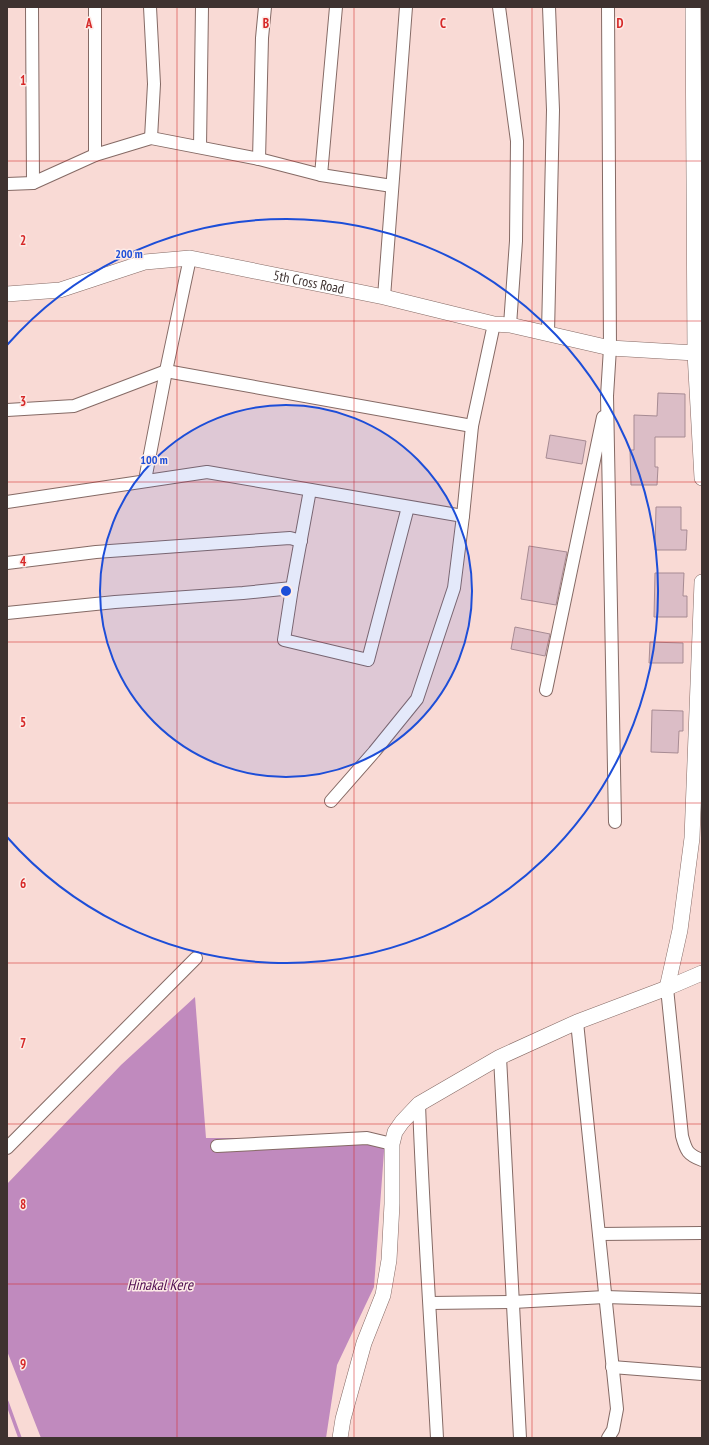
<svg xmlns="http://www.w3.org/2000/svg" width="709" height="1445" font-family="'PT Sans Narrow',sans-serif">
	<rect width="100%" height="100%" fill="#f9dad5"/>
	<!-- water -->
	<path fill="#c08abe" d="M195,997L206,1138H385L374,1287L337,1365L326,1438H41L7,1351V1184L121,1065Z"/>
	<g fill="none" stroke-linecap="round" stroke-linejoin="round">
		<!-- stream -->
		<path stroke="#c08abe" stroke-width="3.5" d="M7,1402L20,1438"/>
	</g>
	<!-- building -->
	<g fill="#dbbdc6" stroke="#a78b93">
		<path d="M658,393L685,394V437H655V467H658L657,485H631L630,450H634V415L657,416Z"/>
		<path d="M550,435L586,441L582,464L546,458Z"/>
		<path d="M656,507H681V530H687L686,550H655Z"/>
		<path d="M529,546L567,552L556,605L521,599Z"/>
		<path d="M655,573H684L683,596H687V617H654Z"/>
		<path d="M515,627L550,634L545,656L511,649Z"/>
		<path d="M650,642L683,643V663H649Z"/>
		<path d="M652,710L683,711V731H679L678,753L651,752Z"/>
	</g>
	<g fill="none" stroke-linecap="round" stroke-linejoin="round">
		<!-- minor casing -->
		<g stroke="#856a65" stroke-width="14">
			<g id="minor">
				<path d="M32,7L33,183"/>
				<path d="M95,7V155"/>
				<path d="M150,7L154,84L151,138"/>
				<path d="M499,7L517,141L516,241L510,325"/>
				<path d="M608,7L610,348L607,396L615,822"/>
				<path d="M200,147L202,7"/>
				<path d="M259,159L262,38L265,7"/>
				<path d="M321,175L336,7"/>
				<path d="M7,184L33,183L95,155L151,138L259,159L321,175L392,186"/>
				<path d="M384,297L406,7"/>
				<path d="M548,333L553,110L549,7"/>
				<path d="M7,410L74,406L166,371L472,426"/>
				<path d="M145,480L166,371L190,258"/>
				<path d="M310,490L292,588L284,640L368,660L408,507"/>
				<path d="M7,502L207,472L463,516L472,426L494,324"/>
				<path d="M7,563L96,552L290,538L301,541"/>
				<path d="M7,613L115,602L243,593L292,588"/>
				<path d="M546,690L603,417"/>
				<path d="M331,801L374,752L417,699L454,588L463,516"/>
				<path d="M667,988L682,1136C686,1151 688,1155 702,1160"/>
				<path d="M577,1022L617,1409L613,1430L608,1438"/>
				<path d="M500,1057L520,1438"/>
				<path d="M419,1104C423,1215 431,1327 437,1438"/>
				<path d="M217,1146L367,1138L392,1144"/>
				<path d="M7,1148L196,958"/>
				<path d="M599,1234L702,1233"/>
				<path d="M430,1303L513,1302L605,1297L702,1300"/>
				<path d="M612,1367L702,1374"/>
			</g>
		</g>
		<!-- tertiary casing -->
		<g stroke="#856a65" stroke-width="16">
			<g id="tertiary">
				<path d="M693,7L695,353L702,478"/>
				<path id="s1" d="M7,294L60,290L145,262L190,258L384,297L494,324L510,325L610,348L695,353"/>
				<path d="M667,988L680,930L692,838L702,582"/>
				<path d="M340,1438L343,1419L364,1343L383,1295L389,1260L392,1204V1144L395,1132L402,1122L419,1104L500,1057L577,1022L667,988L702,973"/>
			</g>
		</g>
		<!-- minor -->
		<use href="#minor" stroke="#fff" stroke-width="12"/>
		<!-- tertiary -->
		<use href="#tertiary" stroke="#fff" stroke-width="15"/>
	</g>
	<!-- grid -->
	<path fill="none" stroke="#d62828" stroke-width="1" stroke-opacity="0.55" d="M177,7V1438M354,7V1438M532,7V1438M7,161H702M7,321H702M7,482H702M7,642H702M7,803H702M7,963H702M7,1124H702M7,1284H702"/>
	<!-- distance rings -->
	<circle cx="286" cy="591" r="186" fill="#1d4ed8" fill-opacity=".12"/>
	<g fill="none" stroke="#1d4ed8" stroke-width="2">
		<circle cx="286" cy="591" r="186"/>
		<path d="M7 345A372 372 0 1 1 7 837"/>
	</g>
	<g text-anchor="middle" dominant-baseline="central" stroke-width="3" stroke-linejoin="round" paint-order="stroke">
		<!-- street labels -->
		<g font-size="14" fill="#3e3230" stroke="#fdebe7">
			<text stroke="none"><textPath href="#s1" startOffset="309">5th Cross Road</textPath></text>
		</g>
		<!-- water labels -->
		<g font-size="15" font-style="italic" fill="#4f0d50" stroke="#fdebe7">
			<text x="160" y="1284">Hinakal Kere</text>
		</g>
	</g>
	<g font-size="13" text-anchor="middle" font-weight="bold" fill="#d62828" stroke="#fdebe7" stroke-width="3" stroke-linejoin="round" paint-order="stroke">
		<text x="89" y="28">A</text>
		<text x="266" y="28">B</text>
		<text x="443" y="28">C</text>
		<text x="620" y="28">D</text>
		<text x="23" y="85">1</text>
		<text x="23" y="245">2</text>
		<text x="23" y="406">3</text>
		<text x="23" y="566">4</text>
		<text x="23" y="727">5</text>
		<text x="23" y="888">6</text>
		<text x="23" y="1048">7</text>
		<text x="23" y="1209">8</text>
		<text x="23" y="1369">9</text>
	</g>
	<circle cx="286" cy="591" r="6" fill="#1d4ed8" stroke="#fdebe7" stroke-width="2"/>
	<g font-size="12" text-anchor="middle" font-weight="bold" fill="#1d4ed8" stroke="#fdebe7" stroke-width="3" stroke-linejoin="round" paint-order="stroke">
		<text x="129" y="258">200 m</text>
		<text x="154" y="464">100 m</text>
	</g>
	<!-- border -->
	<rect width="709" height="1445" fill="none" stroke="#3e3230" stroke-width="16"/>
</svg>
